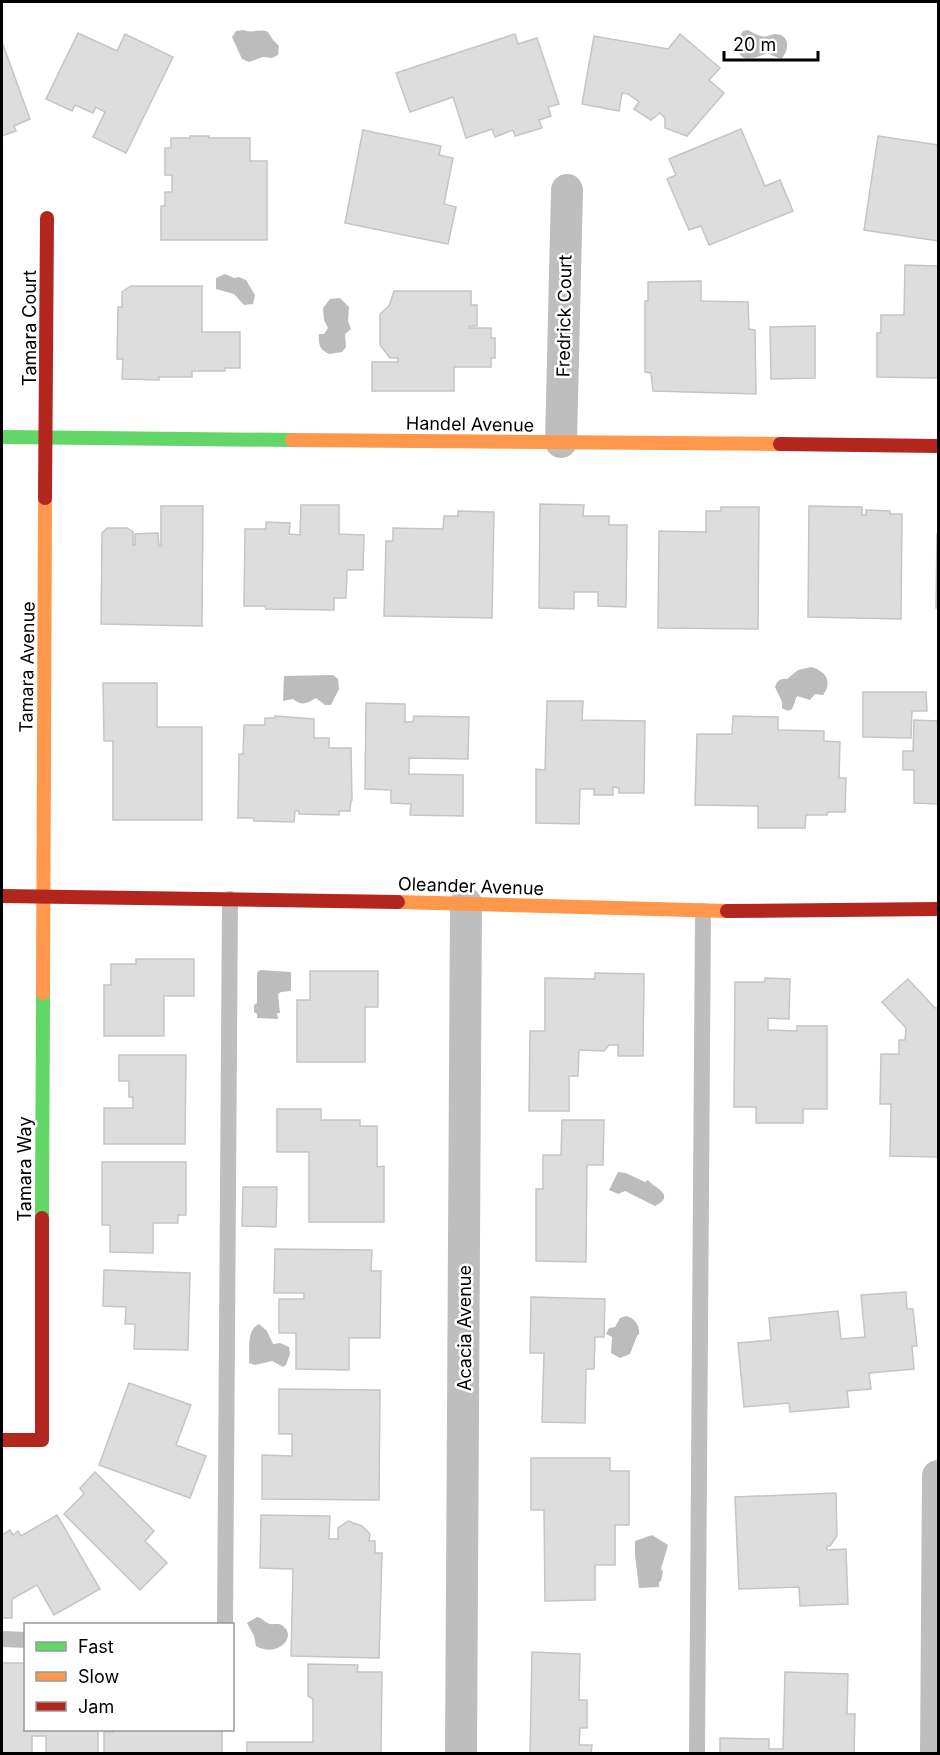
<svg xmlns="http://www.w3.org/2000/svg" width="940" height="1755" font-family="Inter,sans-serif">
	<rect width="100%" height="100%" fill="#fff"/>
	<!-- water -->
	<g fill="#bcbcbc">
		<path d="M244,30C253,34 260,28 268,32L273,40L279,46L278,55L272,58L263,57L249,62L242,59L232,37L236,31Z"/>
		<path d="M748,30C752,32 757,35 761,36C767,38 770,34 775,34C791,34 789,52 781,59L767,53C752,60 738,64 736,42L743,31Z"/>
		<path d="M225,274L234,278L239,277L246,280L255,295L253,304L244,305L234,294L216,289V278Z"/>
		<path d="M340,298L349,307L348,321L351,329L345,334L346,347L342,352L330,354C320,351 318,344 319,334H324L328,328L324,320L323,308L330,299Z"/>
		<path d="M811,667C826,671 833,682 823,695L815,694L810,700L797,696C793,704 794,716 782,708V702L775,687C777,681 780,678 787,679L798,670Z"/>
		<path d="M333,675L338,679L339,689L331,705H325L316,698C306,704 302,706 293,699L283,701L284,676Z"/>
		<path d="M260,970L291,972V991L281,992L278,994L280,1013H277L278,1019L257,1018V1014L254,1012V1005L257,1003V973Z"/>
		<path d="M618,1172L626,1173L645,1182L648,1180C654,1188 677,1195 655,1206L625,1191L618,1194L609,1190Z"/>
		<path d="M626,1316C635,1318 640,1326 639,1334L637,1336L630,1354L620,1358L611,1353L612,1337L606,1334L609,1328L615,1327L620,1318Z"/>
		<path d="M259,1324L267,1331L273,1344L280,1343L289,1347L290,1354L286,1365L283,1367L272,1361L255,1365L249,1363C250,1350 246,1330 259,1324Z"/>
		<path d="M652,1535L668,1545L661,1569L663,1571L661,1581L659,1582V1587L639,1588L635,1555V1541Z"/>
		<path d="M257,1617C263,1618 264,1622 270,1624C275,1625 280,1622 284,1627C297,1638 276,1658 256,1646L254,1636L247,1623Z"/>
	</g>
	<!-- building -->
	<g fill="#ddd" stroke="#c5c5c5" stroke-width="1.5">
		<path d="M78,33L117,51L125,34L173,57L126,153L93,137L105,112L96,107L93,113L75,105L72,111L46,99Z"/>
		<path d="M515,34L518,44L537,38L559,104L548,107L551,116L539,120L542,128L515,136L513,130L495,137L492,129L466,138L453,97L410,112L396,73Z"/>
		<path d="M680,34L720,68L709,80L724,93L687,136L665,128V118L660,113L651,120L634,109L639,102L628,94L622,93L619,111L582,104L594,36L668,49Z"/>
		<path d="M2,42L30,119L14,126L16,131L2,136Z"/>
		<path d="M741,129L765,186L780,180L793,211L709,245L701,226L689,230L667,179L676,175L669,159Z"/>
		<path d="M363,130L441,146L439,155L453,158L444,204L456,207L448,244L345,223Z"/>
		<path d="M190,136H209V138H250V161H267V240H161V206H165V192H172V175H165V148H171V138H190Z"/>
		<path d="M878,136L938,145V241L864,230Z"/>
		<path d="M905,265L938,266V378L877,377V333H881V315H904Z"/>
		<path d="M701,281V301L748,302L749,329L755,330L756,394L653,391L651,373L645,372V301H648V282Z"/>
		<path d="M131,286H202V332H240V368H225V371H192V377H159V380L122,379L123,359H117L118,307H122V292Z"/>
		<path d="M394,291H471V305H477V326H469V328H491V338H495V358H491V367H454V391H372V362H398V358H390L380,345V314L389,306Z"/>
		<path d="M815,326V378L771,379L770,327Z"/>
		<path d="M540,504L584,505L583,516H609V525H627L626,607L598,606V592H574V609L539,608Z"/>
		<path d="M301,505H339V534L364,535L363,570H347L346,598H334V610L266,609L265,606H244L245,529H266V522L290,523L289,534L300,535Z"/>
		<path d="M161,506H203L202,626L101,624L102,533L107,528H127L133,532V545H135V534L158,533L159,546H161Z"/>
		<path d="M809,506L862,507V515H866V510L890,511V514H902L901,619L808,617Z"/>
		<path d="M721,507H759L758,629L658,628L659,531L706,532V511H721Z"/>
		<path d="M458,511L494,512L492,618L384,616L386,541H393V528L443,529L444,516H458Z"/>
		<path d="M937,534H938V608H936Z"/>
		<path d="M103,683H157V727H202V820H113V741H104Z"/>
		<path d="M863,692H926L927,711H912L911,738L863,737Z"/>
		<path d="M547,701H583L582,720L645,721L644,793H619V788L613,787V795H594V789H580L579,824L536,823V769L545,770Z"/>
		<path d="M366,703L405,704V722H413L414,716L469,717L468,759L409,758V774L463,775V816L410,815L411,804L391,803V790L365,789Z"/>
		<path d="M275,716L314,719V738H329V748H351L352,800H351L350,811H339V815L299,814V811H295L294,822L254,821V818H238L239,754H243L244,725H265V718H275Z"/>
		<path d="M733,716L778,717V730L824,731V741L840,742L839,778H846L845,812H828L827,815H806L805,828H758V806L695,805L697,734H732Z"/>
		<path d="M914,720L938,721V804L914,803V770H903V751H913Z"/>
		<path d="M136,959H194V996H164V1036H104V985H111V964H136Z"/>
		<path d="M310,971H378V1007H365V1062H297V1000H310Z"/>
		<path d="M595,973L644,974L643,1056H618V1045H609L604,1051L579,1050L578,1076H569V1111H529L530,1031H545V978L595,979Z"/>
		<path d="M765,978L790,979L789,1019L768,1018V1030L797,1031V1026H827V1109H803V1123H756V1107H734L735,982H765Z"/>
		<path d="M908,979L935,1008H938V1157L890,1156L891,1104H880L881,1054H899V1040H905L906,1028L882,1002Z"/>
		<path d="M119,1055H186L185,1144H104V1108H133V1097H129V1081H119Z"/>
		<path d="M277,1109H321V1120H360V1126H377V1167L384,1166V1222H309V1152H277Z"/>
		<path d="M562,1120H604L603,1165H587L586,1262L536,1261V1189H543V1155H561Z"/>
		<path d="M102,1162H186V1215H178V1223H153V1253L110,1252V1225H102Z"/>
		<path d="M243,1187H277L276,1227L242,1226Z"/>
		<path d="M275,1249L372,1250L371,1271H381L380,1338H349V1370L296,1369V1333H279V1299H304V1293H274Z"/>
		<path d="M104,1270L190,1273L188,1350L134,1349L135,1324H125L126,1307L103,1306Z"/>
		<path d="M906,1292L907,1309H913L917,1346H912L914,1369L869,1373L871,1389L847,1391L849,1407L790,1412L789,1403L744,1407L738,1343L771,1340L769,1318L838,1311L841,1339L865,1337L861,1295Z"/>
		<path d="M531,1297L605,1299L604,1337H595L594,1369H586L585,1423L542,1422L544,1353H530Z"/>
		<path d="M129,1383L191,1405L176,1445L206,1456L190,1498L99,1465Z"/>
		<path d="M279,1389L380,1390L379,1500L262,1499V1455L292,1456V1434H279Z"/>
		<path d="M531,1458H610V1471H629V1525H615V1565H595V1600L545,1601L544,1510H531Z"/>
		<path d="M95,1472L154,1531L145,1541L167,1563L140,1590L64,1514L84,1494L80,1488Z"/>
		<path d="M836,1493L837,1536L830,1546H827V1550L846,1549L848,1604L800,1606L799,1587L739,1589L735,1497Z"/>
		<path d="M57,1515L100,1589L54,1615L37,1585L12,1599V1618H2V1535L10,1530L13,1535L18,1531L21,1536Z"/>
		<path d="M261,1515L330,1516L329,1539H338V1528L348,1521L362,1526L370,1534L369,1541H375V1553H382L379,1658L291,1656L293,1569L260,1568Z"/>
		<path d="M532,1652L580,1654L579,1700H587V1728H580L579,1745H592L591,1754H530Z"/>
		<path d="M2,1663H26V1730H98V1754H46V1736H32V1754H2Z"/>
		<path d="M308,1664L358,1665L357,1672H382L381,1754H247V1742H313V1699L308,1696Z"/>
		<path d="M785,1672L848,1674L847,1714H855L854,1754H720V1738L769,1739V1749H783Z"/>
		<path d="M113,1730H222V1754H104V1732H113Z"/>
	</g>
	<g fill="none" stroke-linecap="round" stroke-linejoin="round">
		<!-- lane -->
		<g stroke="#bebebe" stroke-width="16">
			<path d="M225,1624L230,899"/>
			<path d="M2,1639L26,1640"/>
			<path d="M697,1754L703,911"/>
		</g>
		<!-- street -->
		<g stroke="#bebebe" stroke-width="32">
			<path d="M561,442L567,190"/>
			<path d="M461,1754L466,903"/>
			<path d="M936,1754L938,1476"/>
		</g>
		<!-- fast -->
		<g stroke="#63d668" stroke-width="14">
			<path d="M2,437L292,440"/>
			<path d="M42,1218L43,993"/>
		</g>
		<!-- slow -->
		<g stroke="#ff974d" stroke-width="14">
			<path d="M292,440L780,444"/>
			<path d="M398,902L727,911"/>
			<path d="M43,993L45,498"/>
		</g>
		<!-- jam -->
		<g stroke="#b3261e" stroke-width="14">
			<path d="M780,444L938,446"/>
			<path d="M45,498L47,218"/>
			<path d="M2,896L398,902"/>
			<path d="M727,911L938,909"/>
			<path d="M2,1440H42V1218"/>
		</g>
	</g>
	<g text-anchor="middle" dominant-baseline="central" stroke-width="5" stroke-linejoin="round" paint-order="stroke">
		<!-- street labels -->
		<g font-size="18" fill="#000" stroke="#fff">
			<text transform="translate(564 316) rotate(-89)">Fredrick Court</text>
			<text transform="translate(29 328) rotate(-90)">Tamara Court</text>
			<text transform="translate(470 424) rotate(1)">Handel Avenue</text>
			<text transform="translate(27 667) rotate(-89)">Tamara Avenue</text>
			<text transform="translate(471 886) rotate(2)">Oleander Avenue</text>
			<text transform="translate(24 1169) rotate(-90)">Tamara Way</text>
			<text transform="translate(464 1328) rotate(-90)">Acacia Avenue</text>
		</g>
	</g>
	<!-- border -->
	<rect width="940" height="1755" fill="none" stroke="#000000" stroke-width="6"/>
	<!-- legend -->
	<rect x="24" y="1623" width="210" height="108" fill="#ffffff" stroke="#999999" stroke-width="1.5"/>
	<rect x="36" y="1642" width="30" height="9" fill="#63d668" stroke="#999999" stroke-width="1.5"/>
	<text x="78" y="1653" font-size="18" fill="#000000">Fast</text>
	<rect x="36" y="1672" width="30" height="9" fill="#ff974d" stroke="#999999" stroke-width="1.5"/>
	<text x="78" y="1683" font-size="18" fill="#000000">Slow</text>
	<rect x="36" y="1702" width="30" height="9" fill="#b3261e" stroke="#999999" stroke-width="1.5"/>
	<text x="78" y="1713" font-size="18" fill="#000000">Jam</text>
	<!-- scale -->
	<path d="M724 51v9h94v-9" fill="none" stroke="#000000" stroke-width="3"/>
	<text x="733" y="51" font-size="18" fill="#000000" stroke="#ffffff" stroke-width="4.5" paint-order="stroke">20 m</text>
</svg>
